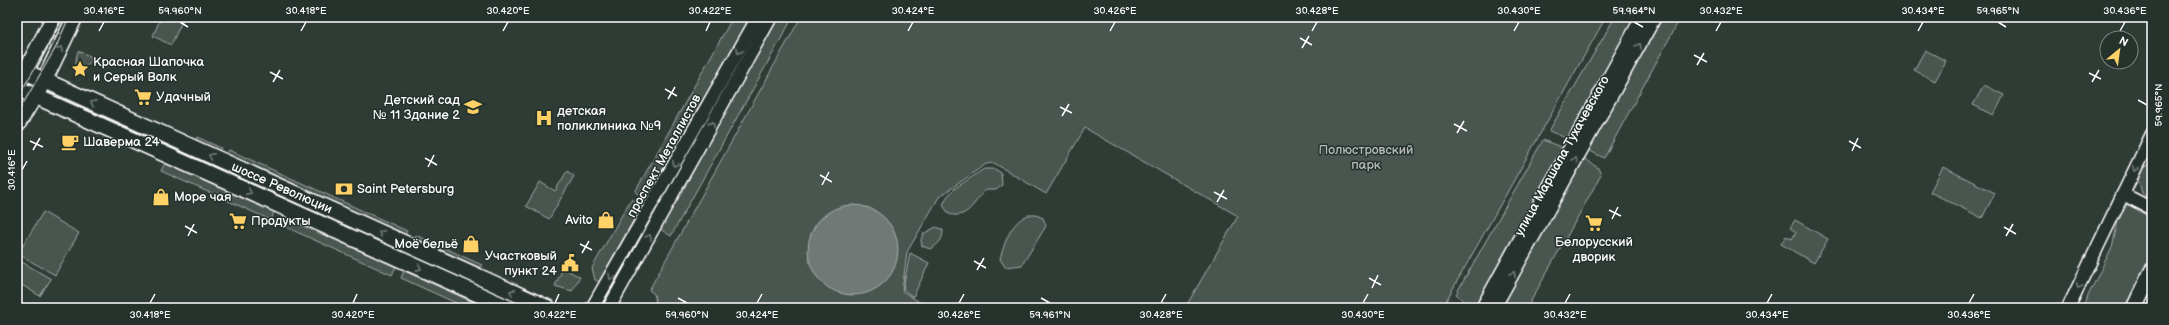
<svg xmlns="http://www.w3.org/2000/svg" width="2169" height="325" font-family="'Balsamiq Sans',sans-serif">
	<rect width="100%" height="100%" fill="#2f3b35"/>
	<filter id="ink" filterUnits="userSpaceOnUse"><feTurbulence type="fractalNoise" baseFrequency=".025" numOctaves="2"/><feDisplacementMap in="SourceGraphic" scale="8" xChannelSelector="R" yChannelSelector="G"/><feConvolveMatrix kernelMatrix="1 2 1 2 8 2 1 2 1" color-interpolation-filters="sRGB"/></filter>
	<g filter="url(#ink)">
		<!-- green -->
		<g fill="#4a544f" stroke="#a4aaa7">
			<path d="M161,17H184L171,45L153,36Z"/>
			<path d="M733,17H751L649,200L635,192Z"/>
			<path d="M778,17H793L671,236L660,229Z"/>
			<path d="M801,17H1606L1442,308H1185L1238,216L1085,128L1046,194L994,163L986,164L939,197L907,252L902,291L929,308H657L654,294L649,290Z"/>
			<path d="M1615,17H1636L1568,139L1549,131Z"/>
			<path d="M1662,17H1681L1604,158L1588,150Z"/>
			<path d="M1925,50L1946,61L1935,81L1914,70Z"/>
			<path d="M78,51L92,57L83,75C74,69 75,59 78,51Z"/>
			<path d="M1984,85L2004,95L1994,115L1973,105Z"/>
			<path d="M197,137L221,148L219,151L196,140Z"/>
			<path d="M1543,140L1563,148L1474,308H1471L1456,294Z"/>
			<path d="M229,150L407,231L405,235L227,154Z"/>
			<path d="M1584,158L1598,168L1601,175L1527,308H1501Z"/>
			<path d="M2152,162V202L2142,193L2138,179L2142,169Z"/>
			<path d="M165,163L274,212L271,220L161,171Z"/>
			<path d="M1943,167L1995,193L1982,218L1930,192Z"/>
			<path d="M984,169H995L1001,173L1002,185L996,190H986C974,201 968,220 949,214L943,205L947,197L954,189Z"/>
			<path d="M567,171L574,176L549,219L526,206L540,182L555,191Z"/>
			<path d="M631,199L645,207L638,212L599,282L595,280L592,268Z"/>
			<path d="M2127,205H2130L2152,219V253L2125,308H2082L2112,247L2118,221Z"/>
			<path d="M43,212L79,233L55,275L18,254Z"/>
			<path d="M1028,215H1036L1043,218L1046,226L1022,265L1005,267L1000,259C1005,242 1010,223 1028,215Z"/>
			<path d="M283,217L396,267L392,275L279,224Z"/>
			<path d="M1795,220L1828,239L1814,263L1781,244L1786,236L1792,239L1796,232L1790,228Z"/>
			<path d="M936,227L943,230C943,240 938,245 930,249L922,246L921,240L923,234Z"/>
			<path d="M416,235L482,265L481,268L415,238Z"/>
			<path d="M910,253L929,263L913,297L903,289Z"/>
			<path d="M17,259L51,279L40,296L17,282Z"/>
			<path d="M563,268L580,277L572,291L555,286Z"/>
			<path d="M404,271L486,308H467L401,278Z"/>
		</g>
		<!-- water -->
		<circle fill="#707975" stroke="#a9afac" cx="853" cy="250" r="45"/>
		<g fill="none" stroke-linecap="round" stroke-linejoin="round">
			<!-- minor casing -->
			<g stroke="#fff" stroke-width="15">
				<g id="minor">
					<path d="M2123,194L2152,209"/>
					<path d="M592,308L758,17"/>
					<path d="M609,308L771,17"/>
					<path d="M1482,308L1642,17"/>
					<path d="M1494,308L1655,17"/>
					<path d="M2068,308L2152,134"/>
				</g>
			</g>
			<!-- major casing -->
			<g stroke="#fff" stroke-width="18">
				<g id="major">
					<path d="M17,68L548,308"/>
					<path d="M21,80L54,17"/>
					<path d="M17,88L509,308"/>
					<path d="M17,125L44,81L75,17"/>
					<path d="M2134,308L2152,271"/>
				</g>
			</g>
			<!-- minor -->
			<use href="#minor" stroke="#26332d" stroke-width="12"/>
			<!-- major -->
			<use href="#major" stroke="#26332d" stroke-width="15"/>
			<!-- tram -->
			<g stroke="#fff" stroke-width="1">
				<path d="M17,99L48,45L62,17"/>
				<path d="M17,114L56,47L69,17"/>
			</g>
		</g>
		<!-- one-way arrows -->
		<defs><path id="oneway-chevron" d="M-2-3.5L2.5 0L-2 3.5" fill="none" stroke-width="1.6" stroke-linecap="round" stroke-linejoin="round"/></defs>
		<g stroke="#727a76">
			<use href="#oneway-chevron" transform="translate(1639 46) rotate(-61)"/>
			<use href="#oneway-chevron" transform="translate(60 49) rotate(-63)"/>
			<use href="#oneway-chevron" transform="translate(739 51) rotate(119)"/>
			<use href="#oneway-chevron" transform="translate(93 103) rotate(-156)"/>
			<use href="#oneway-chevron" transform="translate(712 124) rotate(-61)"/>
			<use href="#oneway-chevron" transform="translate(211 156) rotate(-156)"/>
			<use href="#oneway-chevron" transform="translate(1575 160) rotate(-61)"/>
			<use href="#oneway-chevron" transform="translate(675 164) rotate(119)"/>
			<use href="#oneway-chevron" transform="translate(2135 169) rotate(116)"/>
			<use href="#oneway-chevron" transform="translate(249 192) rotate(24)"/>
			<use href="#oneway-chevron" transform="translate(381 233) rotate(-156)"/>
			<use href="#oneway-chevron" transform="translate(649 237) rotate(-61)"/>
			<use href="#oneway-chevron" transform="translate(419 268) rotate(24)"/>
			<use href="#oneway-chevron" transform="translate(1513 274) rotate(-61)"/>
			<use href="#oneway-chevron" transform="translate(611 277) rotate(120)"/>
			<use href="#oneway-chevron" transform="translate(2079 286) rotate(116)"/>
			<use href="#oneway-chevron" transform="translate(512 292) rotate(-156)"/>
		</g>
	</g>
	<!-- ticks -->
	<path fill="none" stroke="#fff" stroke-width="1.5" d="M180,22L188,27M1634,22L1643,27M1998,22L2006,27M99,31L104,22M301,31L306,22M503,31L508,22M706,31L710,22M908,31L913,22M1110,31L1115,22M1312,31L1317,22M1514,31L1519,22M1716,31L1721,22M1918,31L1923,22M2120,31L2125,22M1300,38L1312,45M1302,48L1309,36M1694,55L1707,62M1697,65L1704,53M270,72L283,79M2089,73L2101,79M273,82L280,70M2092,82L2099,70M665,89L677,96M668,99L675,87M2138,100L2147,105M1060,107L1072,113M1062,116L1069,104M1454,124L1467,131M1457,133L1464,121M30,141L43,147M1849,141L1861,148M33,150L40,138M1852,151L1858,138M425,158L437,165M428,167L434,155M22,170L27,161M820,175L832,182M822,185L829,172M1214,192L1227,199M1217,202L1224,190M1609,210L1621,216M1612,219L1618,207M185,226L197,233M2004,227L2016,234M188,236L194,224M2006,236L2013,224M580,244L592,250M582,253L589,241M974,261L986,268M977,270L984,258M1369,278L1381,285M1372,288L1378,275M678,298L687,303M1041,298L1050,303M150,303L155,294M353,303L357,294M555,303L559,294M757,303L762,294M959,303L964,294M1161,303L1166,294M1363,303L1368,294M1565,303L1570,294M1767,303L1772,294M1969,303L1974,294"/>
	<!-- icons -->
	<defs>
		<g id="sight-bare" transform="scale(1.38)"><path d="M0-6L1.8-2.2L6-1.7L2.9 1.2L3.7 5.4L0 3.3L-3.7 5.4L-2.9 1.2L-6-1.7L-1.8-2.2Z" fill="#ffd166" stroke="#26332d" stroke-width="2.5" paint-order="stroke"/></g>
		<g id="supermarket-bare" transform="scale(1.38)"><path d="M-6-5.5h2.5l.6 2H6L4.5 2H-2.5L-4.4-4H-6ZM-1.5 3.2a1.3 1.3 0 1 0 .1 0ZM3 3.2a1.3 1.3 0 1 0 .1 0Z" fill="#ffd166" stroke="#26332d" stroke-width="2.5" paint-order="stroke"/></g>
		<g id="school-bare" transform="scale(1.38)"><path d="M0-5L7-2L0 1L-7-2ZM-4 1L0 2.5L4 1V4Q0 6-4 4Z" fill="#ffd166" stroke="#26332d" stroke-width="2.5" paint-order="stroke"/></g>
		<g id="hospital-bare" transform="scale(1.38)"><path d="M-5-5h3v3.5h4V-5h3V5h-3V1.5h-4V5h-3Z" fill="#ffd166" stroke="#26332d" stroke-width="2.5" paint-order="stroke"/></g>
		<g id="cafe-bare" transform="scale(1.38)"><path d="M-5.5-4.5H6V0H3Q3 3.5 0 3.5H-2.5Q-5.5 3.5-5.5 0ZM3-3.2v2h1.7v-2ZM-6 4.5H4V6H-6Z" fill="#ffd166" stroke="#26332d" stroke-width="2.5" paint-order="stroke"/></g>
		<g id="bank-bare" transform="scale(1.38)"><path d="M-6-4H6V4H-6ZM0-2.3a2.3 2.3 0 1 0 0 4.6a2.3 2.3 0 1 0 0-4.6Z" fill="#ffd166" stroke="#26332d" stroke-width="2.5" paint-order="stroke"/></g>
		<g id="shop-bare" transform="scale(1.38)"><path d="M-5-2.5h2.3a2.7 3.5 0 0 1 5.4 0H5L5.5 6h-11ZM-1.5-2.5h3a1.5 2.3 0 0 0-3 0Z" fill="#ffd166" stroke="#26332d" stroke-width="2.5" paint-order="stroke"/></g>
		<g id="civic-bare" transform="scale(1.38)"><path d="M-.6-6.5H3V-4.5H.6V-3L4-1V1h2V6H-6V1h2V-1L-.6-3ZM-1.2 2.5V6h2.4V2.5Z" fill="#ffd166" stroke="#26332d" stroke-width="2.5" paint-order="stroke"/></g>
	</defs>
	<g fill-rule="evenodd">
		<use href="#sight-bare" x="80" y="69"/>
		<use href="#supermarket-bare" x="143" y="97"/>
		<use href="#school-bare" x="473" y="107"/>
		<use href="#hospital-bare" x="544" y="118"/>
		<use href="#cafe-bare" x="70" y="142"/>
		<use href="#bank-bare" x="344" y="189"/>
		<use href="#shop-bare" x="161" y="197"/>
		<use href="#shop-bare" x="606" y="220"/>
		<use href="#supermarket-bare" x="238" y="221"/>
		<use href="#supermarket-bare" x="1594" y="223"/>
		<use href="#shop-bare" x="471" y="244"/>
		<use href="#civic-bare" x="570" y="263"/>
	</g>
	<g text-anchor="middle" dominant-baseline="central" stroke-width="3" stroke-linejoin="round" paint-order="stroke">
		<!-- poi labels -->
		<g font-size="13" fill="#fff" stroke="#26332d" text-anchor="start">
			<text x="93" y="62">Красная Шапочка<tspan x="93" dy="15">и Серый Волк</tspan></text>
			<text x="156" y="97">Удачный</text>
			<text x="460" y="100" text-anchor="end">Детский сад<tspan x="460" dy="15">№ 11 Здание 2</tspan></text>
			<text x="557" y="111">детская<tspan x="557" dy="15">поликлиника №9</tspan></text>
			<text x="83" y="142">Шаверма 24</text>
			<text x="357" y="189">Saint Petersburg</text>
			<text x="174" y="197">Море чая</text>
			<text x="593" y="220" text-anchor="end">Avito</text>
			<text x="251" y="221">Продукты</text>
			<text x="1594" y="242" text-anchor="middle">Белорусский<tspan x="1594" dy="15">дворик</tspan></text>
			<text x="458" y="244" text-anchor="end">Моё бельё</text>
			<text x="557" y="256" text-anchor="end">Участковый<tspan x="557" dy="15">пункт 24</tspan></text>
		</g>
		<!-- park labels -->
		<g font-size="13" fill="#b7bbb9" stroke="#26332d">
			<text x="1366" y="150">Полюстровский<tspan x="1366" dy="15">парк</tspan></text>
		</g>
		<!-- street labels -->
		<g font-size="13" fill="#fff" stroke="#26332d">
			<text transform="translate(664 156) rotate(-61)">проспект Металлистов</text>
			<text transform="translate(1562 156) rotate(-61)">улица Маршала Тухачевского</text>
			<text transform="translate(282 188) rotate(24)">шоссе Революции</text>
		</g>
	</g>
	<!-- margin -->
	<rect width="2169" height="325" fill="none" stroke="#26332d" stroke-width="44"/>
	<!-- north arrow -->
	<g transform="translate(2119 50) rotate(29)"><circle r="19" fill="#26332d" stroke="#7d8581"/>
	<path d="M0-3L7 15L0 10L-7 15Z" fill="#ffd166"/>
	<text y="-6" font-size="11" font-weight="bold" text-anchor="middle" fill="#ffffff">N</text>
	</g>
	<rect x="22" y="22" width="2125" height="281" fill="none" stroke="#fff" stroke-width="1.5"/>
	<g font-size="10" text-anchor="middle" fill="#fff">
		<text x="104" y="14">30.416°E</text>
		<text x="180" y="14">59.960°N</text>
		<text x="306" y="14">30.418°E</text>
		<text x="508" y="14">30.420°E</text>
		<text x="710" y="14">30.422°E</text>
		<text x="913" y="14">30.424°E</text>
		<text x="1115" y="14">30.426°E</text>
		<text x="1317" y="14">30.428°E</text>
		<text x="1519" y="14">30.430°E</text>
		<text x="1634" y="14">59.964°N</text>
		<text x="1721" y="14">30.432°E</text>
		<text x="1923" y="14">30.434°E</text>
		<text x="1998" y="14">59.965°N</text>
		<text x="2125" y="14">30.436°E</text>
		<text transform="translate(2158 105) rotate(-90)" y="4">59.965°N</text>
		<text transform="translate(11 170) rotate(-90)" y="4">30.416°E</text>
		<text x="150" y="318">30.418°E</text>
		<text x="353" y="318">30.420°E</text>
		<text x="555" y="318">30.422°E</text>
		<text x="687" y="318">59.960°N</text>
		<text x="757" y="318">30.424°E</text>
		<text x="959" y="318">30.426°E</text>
		<text x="1050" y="318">59.961°N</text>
		<text x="1161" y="318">30.428°E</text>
		<text x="1363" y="318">30.430°E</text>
		<text x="1565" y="318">30.432°E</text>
		<text x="1767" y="318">30.434°E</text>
		<text x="1969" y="318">30.436°E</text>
	</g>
</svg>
